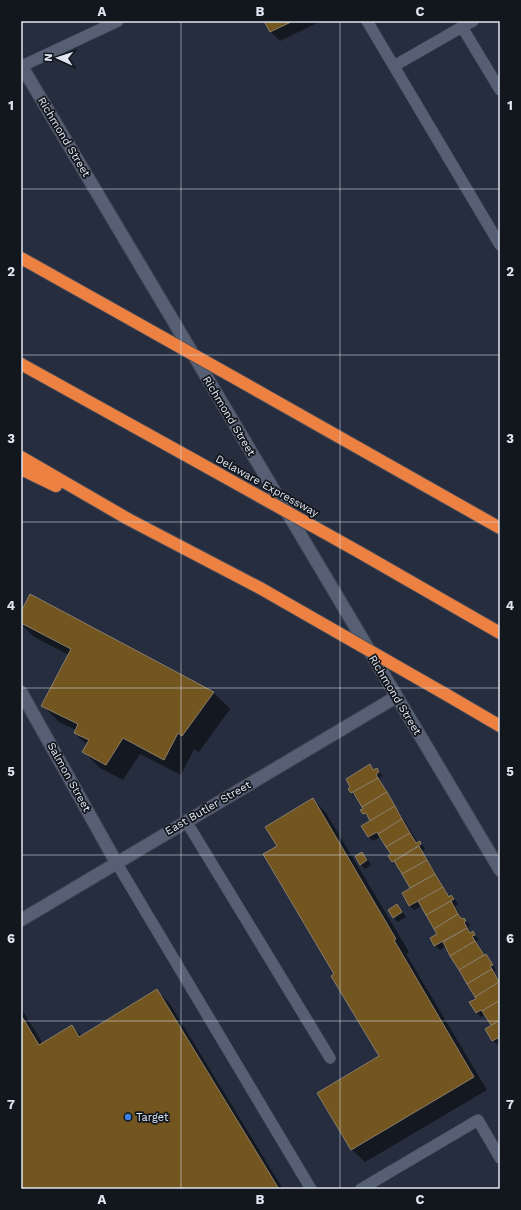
<svg xmlns="http://www.w3.org/2000/svg" width="521" height="1210" font-family="'Work Sans',sans-serif">
	<rect width="100%" height="100%" fill="#252d3e"/>
	<!-- shadow -->
	<g fill="#0007">
		<path d="M265,21H321L280,41L271,32Z"/>
		<path d="M31,596L214,693L230,709L199,752L194,749L181,775L140,754L123,780L100,768L84,752L87,745L75,733L76,730L59,722L42,705L69,655L34,637L21,624V614Z"/>
		<path d="M370,766L375,770L377,769L383,776L379,778L382,784L418,843L419,842L424,847L425,849L422,851L450,897L451,896L456,901L458,904L455,906L463,920L464,919L470,925L468,927L471,933H473L479,940L476,941L485,956L486,955L490,960L496,970L494,971L500,982V1044L498,1045L493,1041L486,1029L492,1025L485,1014L481,1017L476,1012L477,999L446,946L440,950L435,945L439,934L422,906L414,910L410,906L403,894L412,889L398,865L397,866L393,861L392,855L381,836L373,841L369,837L362,826L371,821L369,818L364,813L365,809L357,796L356,797L351,793Z"/>
		<path d="M313,799L326,813L409,952L406,954L487,1090L365,1162L351,1149L380,1057L335,975L278,846Z"/>
		<path d="M362,853L367,858L371,865L365,869L361,864Z"/>
		<path d="M397,905L406,917L398,922L394,918Z"/>
		<path d="M157,990L170,1004L283,1189H21V1008L43,1044L71,1026L82,1036Z"/>
	</g>
	<!-- building -->
	<g fill="#735520" stroke="#8a7d69">
		<path d="M264,21H293L270,32Z"/>
		<path d="M30,594L214,692L182,736L178,733L164,760L123,738L106,765L82,752L89,740L74,733L78,724L41,706L71,649L21,623V612Z"/>
		<path d="M370,764L373,770L377,768L379,772L376,774L378,778L351,793L348,789L350,787L346,779Z"/>
		<path d="M378,778L387,792L362,807L353,792Z"/>
		<path d="M387,792L395,806L370,821L366,813L363,814L360,810L363,809L362,807Z"/>
		<path d="M313,798L396,939L394,940L474,1077L351,1150L317,1093L379,1056L331,976L334,974L263,854L277,846L265,827Z"/>
		<path d="M395,806L402,819L378,834L377,832L368,837L361,826Z"/>
		<path d="M402,819L410,833L386,847L378,834Z"/>
		<path d="M410,833L416,843L420,841L421,844L392,862L388,856L391,854L386,847Z"/>
		<path d="M419,846L427,860L402,874L394,861Z"/>
		<path d="M362,852L367,860L360,865L355,856Z"/>
		<path d="M427,860L435,874L410,888L402,874Z"/>
		<path d="M435,874L443,887L409,906L402,893Z"/>
		<path d="M443,887L449,897L451,895L454,899L426,915L418,901Z"/>
		<path d="M451,901L458,914L434,929L426,915Z"/>
		<path d="M397,904L402,912L393,918L388,910Z"/>
		<path d="M458,914L462,919L464,918L466,921L464,922L467,928L434,946L430,938L437,934L434,929Z"/>
		<path d="M467,928L470,933L473,931L475,935L472,936L475,941L450,956L443,942Z"/>
		<path d="M475,941L484,955L459,970L450,956Z"/>
		<path d="M486,954L493,965L490,966L492,969L467,984L459,970Z"/>
		<path d="M492,969L499,982L475,997L467,984Z"/>
		<path d="M499,982L500,1000L482,1011L481,1010L476,1013L469,1002L476,999L475,997Z"/>
		<path d="M157,989L279,1189H21V1015L39,1045L72,1025L79,1037Z"/>
		<path d="M500,1000V1020L491,1025L482,1011Z"/>
		<path d="M500,1020V1037L492,1041L485,1029Z"/>
	</g>
	<g fill="none" stroke-linecap="round" stroke-linejoin="round">
		<!-- service casing -->
		<g stroke="#454b5a" stroke-width="12">
			<g id="service">
				<path d="M367,21L500,245"/>
				<path d="M462,27L473,21"/>
				<path d="M22,66L118,21"/>
				<path d="M394,66L462,27L500,90"/>
				<path d="M186,821L330,1058"/>
				<path d="M116,862L311,1189"/>
				<path d="M361,1189L478,1120L500,1158"/>
			</g>
		</g>
		<!-- minor casing -->
		<g stroke="#454b5a" stroke-width="14">
			<g id="minor">
				<path d="M21,692L116,862"/>
				<path d="M21,920L396,697"/>
			</g>
		</g>
		<!-- secondary casing -->
		<g stroke="#454b5a" stroke-width="14">
			<path id="secondary" d="M21,65L500,870"/>
		</g>
		<!-- motorway casing -->
		<g stroke="#454b5a" stroke-width="14">
			<g id="motorway">
				<path d="M21,258L121,314"/>
				<path d="M21,364L196,461"/>
				<path d="M256,390L500,528"/>
				<path d="M21,457L128,519L260,588"/>
				<path d="M21,469L56,486"/>
				<path d="M359,552L500,633"/>
				<path d="M447,695L500,726"/>
			</g>
		</g>
		<!-- service -->
		<use href="#service" stroke="#565f73" stroke-width="11"/>
		<!-- minor -->
		<use href="#minor" stroke="#565f73" stroke-width="12"/>
		<!-- secondary -->
		<use href="#secondary" stroke="#565f73" stroke-width="12"/>
		<!-- motorway -->
		<use href="#motorway" stroke="#ed8141" stroke-width="12"/>
		<!-- motorway-bridge casing -->
		<g stroke="#454b5a" stroke-width="14" stroke-linecap="butt">
			<g id="motorway-bridge">
				<path d="M121,314L256,390"/>
				<path d="M196,461L359,552"/>
				<path d="M260,588L447,695"/>
			</g>
		</g>
		<!-- motorway-bridge -->
		<use href="#motorway-bridge" stroke="#ed8141" stroke-width="12"/>
	</g>
	<!-- grid -->
	<path fill="none" stroke="#e0e6f1" stroke-width="1" stroke-opacity="0.55" d="M181,21V1189M340,21V1189M21,189H500M21,355H500M21,522H500M21,688H500M21,855H500M21,1021H500"/>
	<!-- markers -->
	<circle fill="#3f7fe0" stroke="#12161d" stroke-width="1.5" cx="128" cy="1117" r="4"/>
	<g text-anchor="middle" dominant-baseline="central" stroke-width="3.5" stroke-linejoin="round" paint-order="stroke">
		<!-- street labels -->
		<g font-size="11" fill="#e0e6f1" stroke="#12161d">
			<text transform="translate(64 137) rotate(59)">Richmond Street</text>
			<text transform="translate(229 416) rotate(59)">Richmond Street</text>
			<text transform="translate(267 486) rotate(29)">Delaware Expressway</text>
			<text transform="translate(395 695) rotate(59)">Richmond Street</text>
			<text transform="translate(69 777) rotate(61)">Salmon Street</text>
			<text transform="translate(208 808) rotate(-30)">East Butler Street</text>
		</g>
		<!-- poi labels -->
		<g font-size="11" fill="#e0e6f1" stroke="#12161d" text-anchor="start">
			<text x="136" y="1117">Target</text>
		</g>
	</g>
	<!-- border -->
	<rect width="521" height="1210" fill="none" stroke="#12161d" stroke-width="44"/>
	<!-- north arrow -->
	<g transform="translate(58 58) rotate(273)" stroke="#12161d" stroke-width="3" paint-order="stroke">
	<path d="M0-3L7 15L0 10L-7 15Z" fill="#e0e6f1"/>
	<text y="-6" font-size="11" font-weight="bold" text-anchor="middle" fill="#e0e6f1">N</text>
	</g>
	<rect x="22" y="22" width="477" height="1166" fill="none" stroke="#e0e6f1" stroke-width="1.5"/>
	<g font-size="13" text-anchor="middle" font-weight="bold" fill="#e0e6f1">
		<text x="102" y="16">A</text>
		<text x="260" y="16">B</text>
		<text x="420" y="16">C</text>
		<text x="11" y="110">1</text>
		<text x="510" y="110">1</text>
		<text x="11" y="276">2</text>
		<text x="510" y="276">2</text>
		<text x="11" y="443">3</text>
		<text x="510" y="443">3</text>
		<text x="11" y="610">4</text>
		<text x="510" y="610">4</text>
		<text x="11" y="776">5</text>
		<text x="510" y="776">5</text>
		<text x="11" y="943">6</text>
		<text x="510" y="943">6</text>
		<text x="11" y="1109">7</text>
		<text x="510" y="1109">7</text>
		<text x="102" y="1204">A</text>
		<text x="260" y="1204">B</text>
		<text x="420" y="1204">C</text>
	</g>
</svg>
